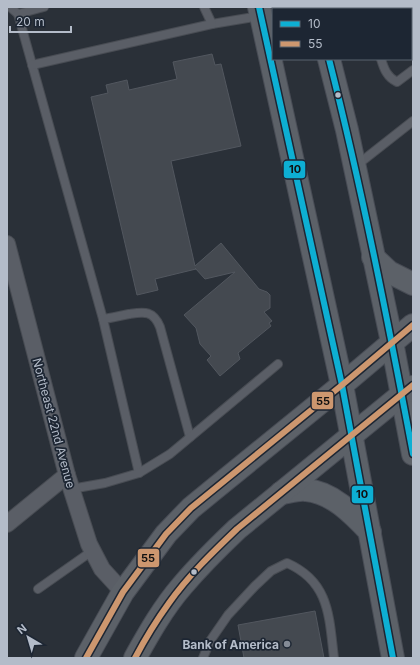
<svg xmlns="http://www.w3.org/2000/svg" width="420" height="665" font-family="Inter,sans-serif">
	<rect width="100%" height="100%" fill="#2a3038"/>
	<!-- building -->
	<g fill="#444950" stroke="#52575f">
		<path d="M212,54L215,65L221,64L241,146L171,161L195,266L221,243L259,289L267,292L270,295V308L264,312L272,321L269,323L271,326L238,353L240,359L220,376L207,360L211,356L200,344L196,328L184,315L235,272L205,279L195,268L196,269L155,279L158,290L137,295L91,97L108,93L106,85L127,80L129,90L177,79L173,62Z"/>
		<path d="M315,611L324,658H244L238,625Z"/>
	</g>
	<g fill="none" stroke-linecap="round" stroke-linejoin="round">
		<!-- lane casing -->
		<g stroke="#484c53" stroke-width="10">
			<g id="lane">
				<path d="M10,7L18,14L103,319"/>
				<path d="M406,9L409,7"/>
				<path d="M18,14L44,7"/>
				<path d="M212,24L260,16"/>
				<path d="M381,59C384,69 387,77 397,82L413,70"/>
				<path d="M32,65L212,24L204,7"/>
				<path d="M357,165L413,121"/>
				<path d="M139,473L103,319C111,318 120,316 129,314C144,312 153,310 160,327L190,437"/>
				<path d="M71,489L105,483L139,473L170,454L278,364"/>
				<path d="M38,589L92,551"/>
				<path d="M203,658L210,641L228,615L255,586L271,571L287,563C330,582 329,617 334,658"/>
			</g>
		</g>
		<!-- street casing -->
		<g stroke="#484c53" stroke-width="18">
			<g id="street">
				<path d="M7,244L67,475L89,544L102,569L123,592"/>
				<path d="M7,524L67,475"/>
			</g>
		</g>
		<!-- primary casing -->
		<g stroke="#484c55" stroke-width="24">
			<g id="primary">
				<path d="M259,7L342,385L393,658"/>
				<path d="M316,7L317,9"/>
				<path d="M329,59L347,130L392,342L413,454"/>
				<path d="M373,257L389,272L413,284"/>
				<path d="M281,493C289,492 298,489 306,490C332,492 353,514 370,532"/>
				<path d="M86,658L123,592L166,534L191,508L213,490L342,385L413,325"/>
				<path d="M135,658C149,633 163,608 182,586C199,566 218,547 237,529L411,387"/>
			</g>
		</g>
		<!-- lane -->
		<use href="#lane" stroke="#5a5e66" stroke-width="8"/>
		<!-- street -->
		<use href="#street" stroke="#5a5e66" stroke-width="16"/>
		<!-- primary -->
		<use href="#primary" stroke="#5c6168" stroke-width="22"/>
		<!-- bus-1 casing -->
		<g stroke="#1d2633" stroke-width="9">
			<g id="bus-1">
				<path d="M259,7L342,385L393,658"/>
				<path d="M329,59C362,189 388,322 413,454"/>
			</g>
		</g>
		<!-- bus-2 casing -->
		<g stroke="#1d2633" stroke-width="9">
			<g id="bus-2">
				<path d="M86,658L123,592L166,534L191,508L342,385L413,325"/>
				<path d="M135,658C145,639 156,621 169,603C188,576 213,552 237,529L413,385"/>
			</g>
		</g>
		<!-- bus-1 -->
		<use href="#bus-1" stroke="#0dafd3" stroke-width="6"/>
		<!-- bus-2 -->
		<use href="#bus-2" stroke="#cd976f" stroke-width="6"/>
	</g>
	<!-- markers -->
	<g fill="#b4bcc9" stroke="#1d2633" stroke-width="1.5">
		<circle cx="338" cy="95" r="3.5"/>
		<circle cx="194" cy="572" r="3.5"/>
	</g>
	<circle fill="#848b96" stroke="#1d2633" stroke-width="1.5" cx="287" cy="644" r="4"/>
	<g text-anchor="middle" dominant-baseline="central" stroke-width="3.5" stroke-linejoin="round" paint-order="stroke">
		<!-- street labels -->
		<g font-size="12" fill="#b4bcc9" stroke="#1d2633">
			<text transform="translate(54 423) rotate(75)">Northeast 22nd Avenue</text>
		</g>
		<!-- poi labels -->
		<g font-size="12" font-weight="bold" fill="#b4bcc9" stroke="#1d2633" text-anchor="end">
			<text x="279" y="644">Bank of America</text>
		</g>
	</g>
	<g stroke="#1d2633" stroke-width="1.5">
		<rect x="283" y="160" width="23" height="19" rx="4" fill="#0dafd3"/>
		<rect x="311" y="391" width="23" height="19" rx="4" fill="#cd976f"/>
		<rect x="351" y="485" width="23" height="19" rx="4" fill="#0dafd3"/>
		<rect x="137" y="548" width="23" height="20" rx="4" fill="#cd976f"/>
	</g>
	<g font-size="11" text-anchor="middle" font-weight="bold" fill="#111">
		<text x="295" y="173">10</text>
		<text x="323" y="405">55</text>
		<text x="362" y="498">10</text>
		<text x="148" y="562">55</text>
	</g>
	<!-- border -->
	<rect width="420" height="665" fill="none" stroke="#b4bcc9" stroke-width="16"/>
	<!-- legend -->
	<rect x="272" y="8" width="140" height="52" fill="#1d2633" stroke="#59626f"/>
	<rect x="280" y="21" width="20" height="6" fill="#0dafd3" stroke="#59626f"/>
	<text x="308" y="28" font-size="12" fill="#b4bcc9">10</text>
	<rect x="280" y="41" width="20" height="6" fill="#cd976f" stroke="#59626f"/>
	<text x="308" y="48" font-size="12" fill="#b4bcc9">55</text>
	<!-- north arrow -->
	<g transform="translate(28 637) rotate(322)" stroke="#1d2633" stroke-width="3" paint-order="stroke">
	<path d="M0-3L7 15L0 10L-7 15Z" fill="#b4bcc9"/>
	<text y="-6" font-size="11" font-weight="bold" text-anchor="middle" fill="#b4bcc9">N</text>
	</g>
	<!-- scale -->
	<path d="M10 26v6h61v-6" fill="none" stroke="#b4bcc9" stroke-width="2"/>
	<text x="16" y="26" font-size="12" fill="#b4bcc9" stroke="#1d2633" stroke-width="3" paint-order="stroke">20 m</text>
</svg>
